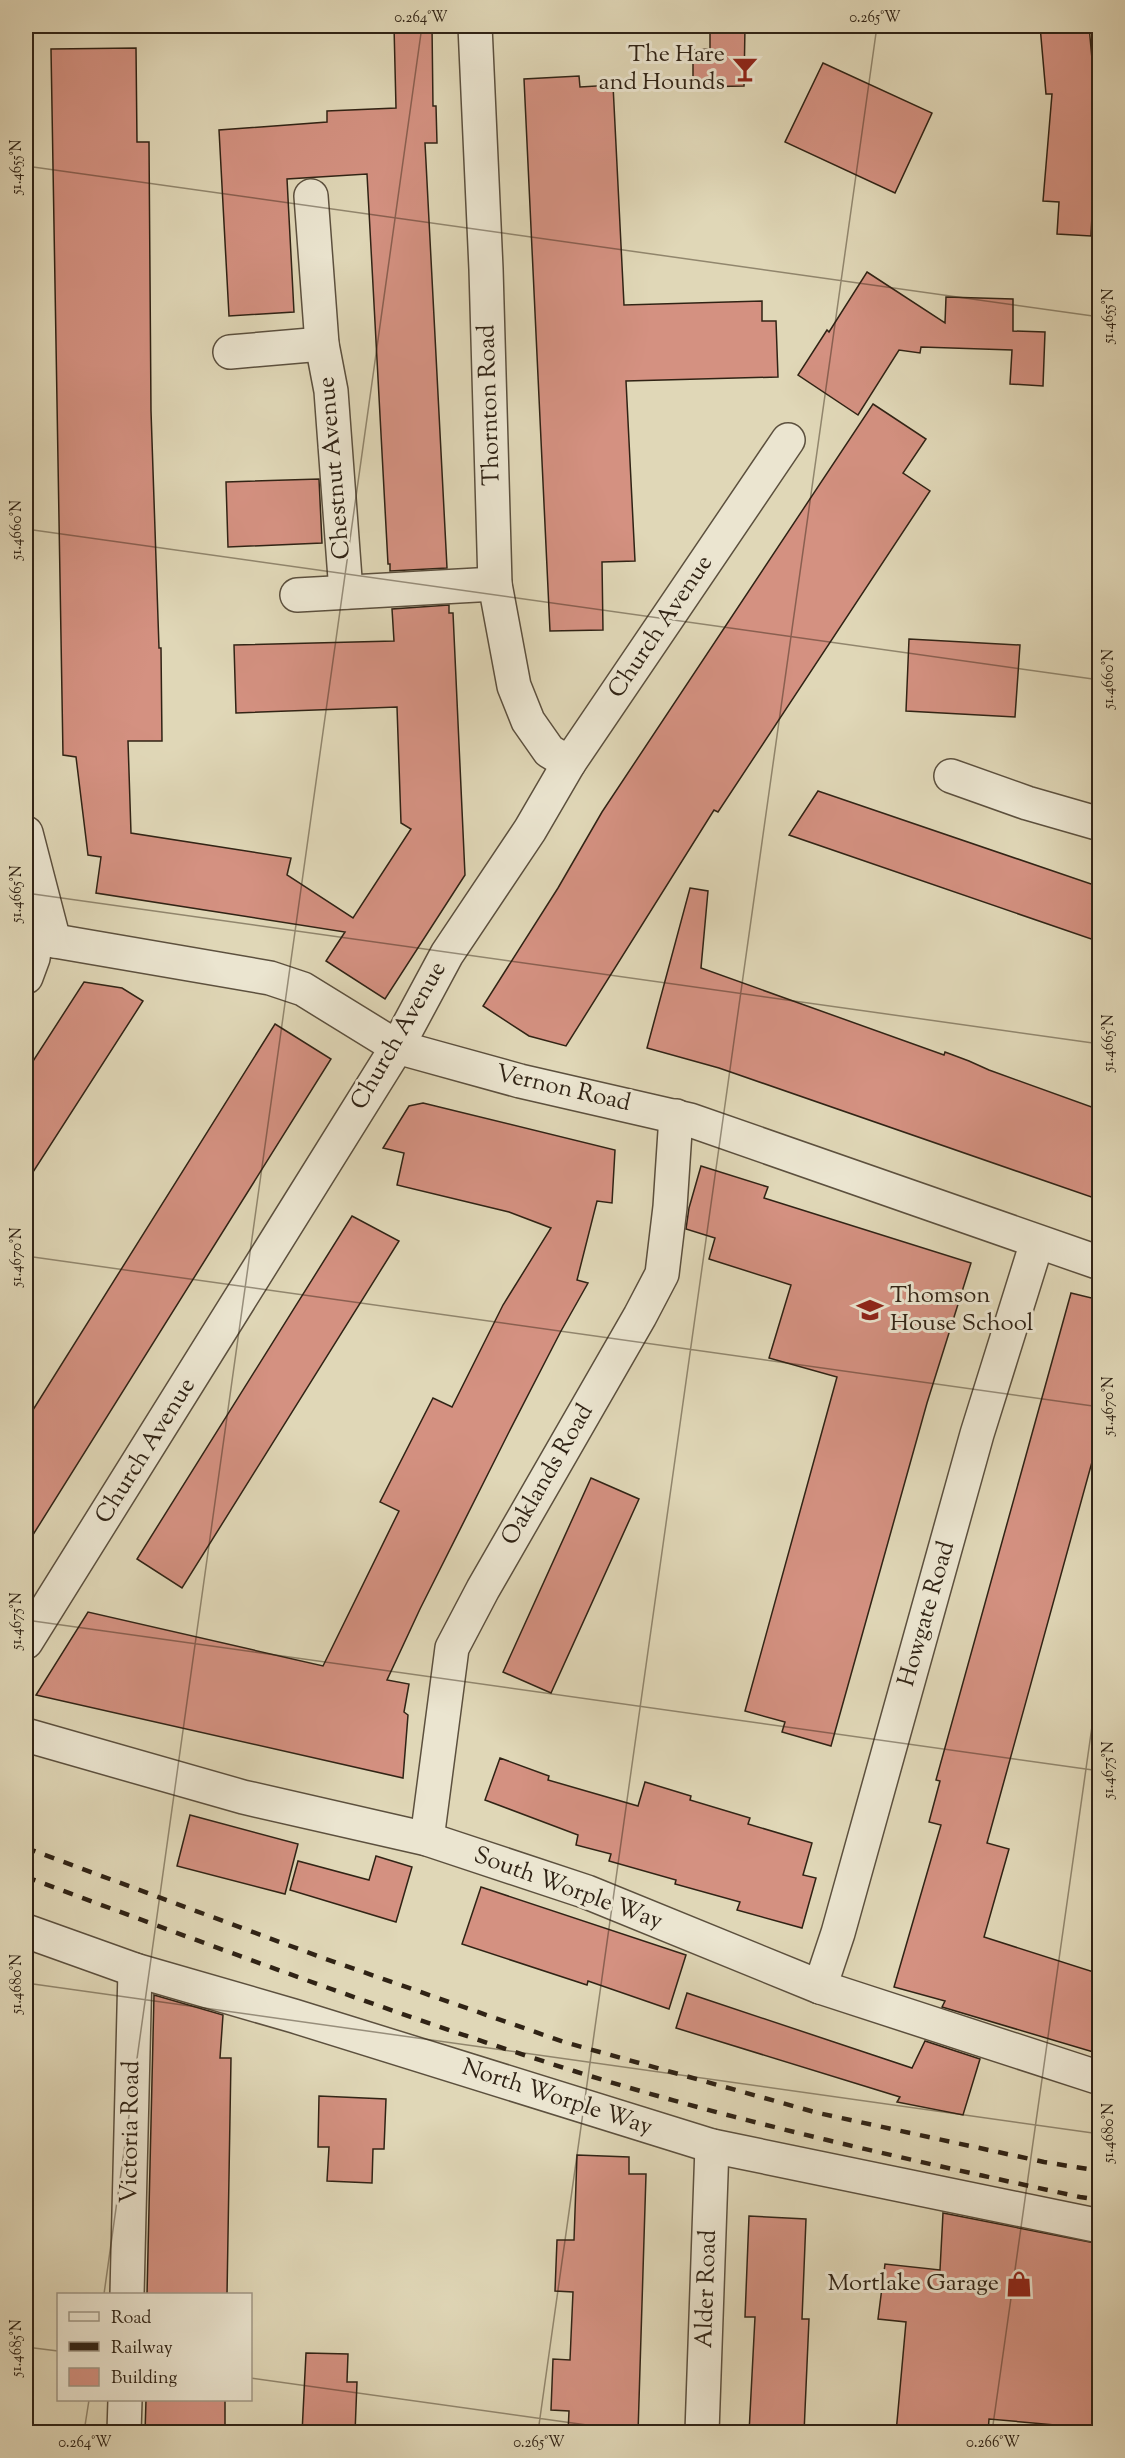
<svg xmlns="http://www.w3.org/2000/svg" width="1125" height="2458" font-family="'Sorts Mill Goudy',serif">
	<rect width="100%" height="100%" fill="#e0d7b7"/>
	<filter id="stains"><feTurbulence type="fractalNoise" baseFrequency=".00333" numOctaves="4"/><feColorMatrix values="0 0 0 0 .2 0 0 0 0 .09 0 0 0 0 .02 0 0 0 .5 -.17"/></filter>
	<radialGradient id="worn" r=".72"><stop offset=".6" stop-color="#630" stop-opacity="0"/><stop offset="1" stop-color="#630" stop-opacity=".3"/></radialGradient>
	<!-- building -->
	<g fill="#d49181" stroke="#302315" stroke-width="1.5">
		<path d="M394,26H432L433,106H436L437,143H425L447,568L390,571V564H388L367,174L287,179L294,312L229,316L219,130L327,122V111L396,108Z"/>
		<path d="M710,26H745L744,86L693,87V50L710,49Z"/>
		<path d="M1040,26H1089L1097,114L1091,236L1057,234L1059,202L1043,201L1052,94H1046Z"/>
		<path d="M136,48L137,142H149L151,411L159,648H161L162,741H128L131,833L291,858L287,875L353,918L411,829L401,823L397,707L236,713L234,645L394,641L392,609L449,605V613H453L465,875L385,999L326,961L345,932L96,893L101,857L88,855L76,757L63,755L51,49Z"/>
		<path d="M823,63L932,113L895,193L785,142Z"/>
		<path d="M579,76L580,87L613,85L624,305L762,301V321H776L778,377L626,381L635,561L602,562L603,630L550,631L524,79Z"/>
		<path d="M867,272L945,323L946,297L1013,299V331L1045,332L1043,386L1010,384L1012,350L921,347L920,353L899,350L858,415L798,375L827,330L829,332Z"/>
		<path d="M873,404L926,439L903,473L930,491L718,812L714,810L566,1046L529,1036L483,1006L558,888L602,812Z"/>
		<path d="M319,479L322,543L228,547L226,482Z"/>
		<path d="M909,639L1020,645L1015,717L906,711Z"/>
		<path d="M818,791L1100,887V942L789,835Z"/>
		<path d="M690,888L708,891L701,968L944,1055L945,1052L969,1061L989,1070L1100,1110V1200L719,1068L647,1048Z"/>
		<path d="M84,982L122,988L143,1001L26,1183V1072Z"/>
		<path d="M275,1024L331,1059L26,1546V1421Z"/>
		<path d="M423,1103L615,1150L612,1203L597,1201L577,1280L588,1283L561,1331L508,1434L420,1609L387,1680L409,1684L404,1712L408,1715L403,1778L36,1695L88,1612L323,1666L399,1511L380,1502L433,1398L452,1407L503,1305L551,1228L509,1212L397,1185L404,1153L383,1148L409,1106Z"/>
		<path d="M701,1166L768,1187L764,1198L971,1263L927,1403L831,1746L782,1732L785,1722L745,1711L837,1377L769,1358L791,1285L709,1259L715,1238L686,1229L689,1208Z"/>
		<path d="M352,1216L399,1241L182,1588L137,1559Z"/>
		<path d="M1071,1293L1100,1300V1433L987,1843L1009,1849L984,1937L1100,1974V2054L942,2007L945,2001L894,1987L941,1825L929,1822L940,1781L936,1780Z"/>
		<path d="M591,1478L639,1499L551,1693L503,1672Z"/>
		<path d="M500,1758L549,1776L548,1780L638,1806L645,1782L691,1796L690,1800L750,1818L748,1824L812,1843L803,1875L816,1878L802,1928L737,1910L740,1902L675,1884L676,1880L609,1861L611,1854L576,1845L578,1835L485,1800Z"/>
		<path d="M190,1815L298,1844L285,1894L177,1866Z"/>
		<path d="M376,1856L412,1867L396,1922L290,1890L298,1861L369,1880Z"/>
		<path d="M481,1887L686,1955L669,2009L588,1981L587,1985L462,1944Z"/>
		<path d="M687,1993L912,2068L925,2041L980,2059L963,2115L897,2102L900,2097L676,2028Z"/>
		<path d="M154,1995L223,2015L220,2058H231L227,2295H147Z"/>
		<path d="M319,2096L386,2099L384,2149H373L372,2183L327,2181L329,2147H318Z"/>
		<path d="M577,2155L629,2157V2174H646L638,2433H568L569,2411L551,2410L553,2359L570,2360L573,2292L555,2291L557,2240H574Z"/>
		<path d="M943,2213L1100,2244V2429L989,2419L988,2433H896L906,2322L878,2319L885,2264L940,2270Z"/>
		<path d="M749,2216L806,2219L802,2319H809L804,2433H749L755,2317H745Z"/>
		<path d="M306,2353L348,2354L347,2382H357L355,2433H302Z"/>
		<path d="M146,2400H225V2433H145Z"/>
	</g>
	<g fill="none" stroke-linecap="round" stroke-linejoin="round">
		<!-- street casing -->
		<g stroke="#5c503e" stroke-width="36">
			<g id="street">
				<path d="M475,26L486,269L495,584L514,686L528,721L549,751L569,763"/>
				<path d="M311,196L322,344L331,391L346,592"/>
				<path d="M230,352L322,344"/>
				<path d="M297,595L495,584"/>
				<path d="M951,776L1027,803L1100,824"/>
				<path d="M26,833L54,941"/>
				<path d="M26,936L270,978L303,989L397,1047L520,1081L690,1120L1100,1263"/>
				<path d="M26,977L33,958L36,938"/>
				<path d="M26,1642L397,1047L447,954L530,830L569,763L788,440"/>
				<path d="M26,1735L243,1797L427,1839L587,1892L820,1987L1100,2078"/>
				<path d="M427,1839L452,1648L483,1589L640,1316L662,1274L670,1207L676,1116"/>
				<path d="M26,1931L135,1970L294,2016L712,2146L1100,2226"/>
				<path d="M820,1987L838,1933L977,1434L1037,1242"/>
				<path d="M127,2294L135,1970"/>
				<path d="M124,2432L125,2400"/>
				<path d="M702,2432L712,2146"/>
			</g>
		</g>
		<!-- street -->
		<use href="#street" stroke="#ebe5d0" stroke-width="33"/>
		<!-- rail -->
		<g stroke="#302315" stroke-width="4.5" stroke-dasharray="10 10" stroke-linecap="butt">
			<path d="M26,1848L323,1958L564,2042L818,2113L1044,2162L1100,2171"/>
			<path d="M26,1877C207,1944 390,2013 574,2071C740,2123 910,2160 1080,2197L1100,2200"/>
		</g>
	</g>
	<!-- ticks -->
	<path fill="none" stroke="#302315" stroke-width="1.5" stroke-opacity="0.45" d="M26,166L1100,317M26,529L1100,680M26,893L1100,1044M26,1256L1100,1407M26,1620L1100,1771M26,1983L1100,2134M104,2294L422,26M26,2347L58,2351M250,2378L637,2432M84,2432L89,2400M538,2432L877,26M992,2432L1100,1670"/>
	<!-- icons -->
	<defs>
		<g id="bar-bare" transform="scale(2.07)"><path d="M-6-5H6L.8 .8V4.5H3.5V6h-7V4.5H-.8V.8Z" fill="#8f2418" stroke="#ebe5d0" stroke-width="2.5" paint-order="stroke"/></g>
		<g id="school-bare" transform="scale(2.07)"><path d="M0-5L7-2L0 1L-7-2ZM-4 1L0 2.5L4 1V4Q0 6-4 4Z" fill="#8f2418" stroke="#ebe5d0" stroke-width="2.5" paint-order="stroke"/></g>
		<g id="shop-bare" transform="scale(2.07)"><path d="M-5-2.5h2.3a2.7 3.5 0 0 1 5.4 0H5L5.5 6h-11ZM-1.5-2.5h3a1.5 2.3 0 0 0-3 0Z" fill="#8f2418" stroke="#ebe5d0" stroke-width="2.5" paint-order="stroke"/></g>
	</defs>
	<g fill-rule="evenodd">
		<use href="#bar-bare" x="745" y="69"/>
		<use href="#school-bare" x="870" y="1310"/>
		<use href="#shop-bare" x="1019" y="2284"/>
	</g>
	<g text-anchor="middle" dominant-baseline="central" stroke-width="6" stroke-linejoin="round" paint-order="stroke">
		<!-- poi labels -->
		<g font-size="24" fill="#302315" stroke="#ebe5d0" text-anchor="end">
			<text x="725" y="55">The Hare<tspan x="725" dy="28">and Hounds</tspan></text>
			<text x="890" y="1296" text-anchor="start">Thomson<tspan x="890" dy="28">House School</tspan></text>
			<text x="999" y="2284">Mortlake Garage</text>
		</g>
		<!-- street labels -->
		<g font-size="24" fill="#302315" stroke="#ebe5d0">
			<text transform="translate(490 405) rotate(-92)">Thornton Road</text>
			<text transform="translate(335 468) rotate(-95)">Chestnut Avenue</text>
			<text transform="translate(661 627) rotate(-56)">Church Avenue</text>
			<text transform="translate(399 1036) rotate(-60)">Church Avenue</text>
			<text transform="translate(563 1089) rotate(13)">Vernon Road</text>
			<text transform="translate(146 1451) rotate(-58)">Church Avenue</text>
			<text transform="translate(548 1475) rotate(-60)">Oaklands Road</text>
			<text transform="translate(927 1614) rotate(-74)">Howgate Road</text>
			<text transform="translate(568 1889) rotate(20)">South Worple Way</text>
			<text transform="translate(557 2098) rotate(18)">North Worple Way</text>
			<text transform="translate(131 2132) rotate(-89)">Victoria Road</text>
			<text transform="translate(707 2289) rotate(-88)">Alder Road</text>
		</g>
	</g>
	<!-- margin -->
	<rect width="1125" height="2458" fill="none" stroke="#e0d7b7" stroke-width="66"/>
	<!-- legend -->
	<rect x="57" y="2293" width="195" height="108" fill="#ebe5d0" stroke="#a09785" stroke-width="1.5"/>
	<rect x="69" y="2312" width="30" height="9" fill="#ebe5d0" stroke="#a09785" stroke-width="1.5"/>
	<text x="111" y="2323" font-size="18" fill="#302315">Road</text>
	<rect x="69" y="2342" width="30" height="9" fill="#302315" stroke="#a09785" stroke-width="1.5"/>
	<text x="111" y="2353" font-size="18" fill="#302315">Railway</text>
	<rect x="69" y="2368" width="30" height="18" fill="#d49181" stroke="#a09785" stroke-width="1.5"/>
	<text x="111" y="2383" font-size="18" fill="#302315">Building</text>
	<rect x="33" y="33" width="1059" height="2392" fill="none" stroke="#302315" stroke-width="2"/>
	<g font-size="15" text-anchor="middle" fill="#302315">
		<text x="421" y="22">0.264°W</text>
		<text x="875" y="22">0.265°W</text>
		<text transform="translate(16 167) rotate(-90)" y="5">51.4655°N</text>
		<text transform="translate(1108 316) rotate(-90)" y="5">51.4655°N</text>
		<text transform="translate(16 530) rotate(-90)" y="5">51.4660°N</text>
		<text transform="translate(1108 679) rotate(-90)" y="5">51.4660°N</text>
		<text transform="translate(16 894) rotate(-90)" y="5">51.4665°N</text>
		<text transform="translate(1108 1043) rotate(-90)" y="5">51.4665°N</text>
		<text transform="translate(16 1257) rotate(-90)" y="5">51.4670°N</text>
		<text transform="translate(1108 1406) rotate(-90)" y="5">51.4670°N</text>
		<text transform="translate(16 1621) rotate(-90)" y="5">51.4675°N</text>
		<text transform="translate(1108 1770) rotate(-90)" y="5">51.4675°N</text>
		<text transform="translate(16 1984) rotate(-90)" y="5">51.4680°N</text>
		<text transform="translate(1108 2133) rotate(-90)" y="5">51.4680°N</text>
		<text transform="translate(16 2348) rotate(-90)" y="5">51.4685°N</text>
		<text x="85" y="2447">0.264°W</text>
		<text x="539" y="2447">0.265°W</text>
		<text x="993" y="2447">0.266°W</text>
	</g>
	<rect width="100%" height="100%" filter="url(#stains)"/>
	<rect width="100%" height="100%" fill="url(#worn)"/>
</svg>
